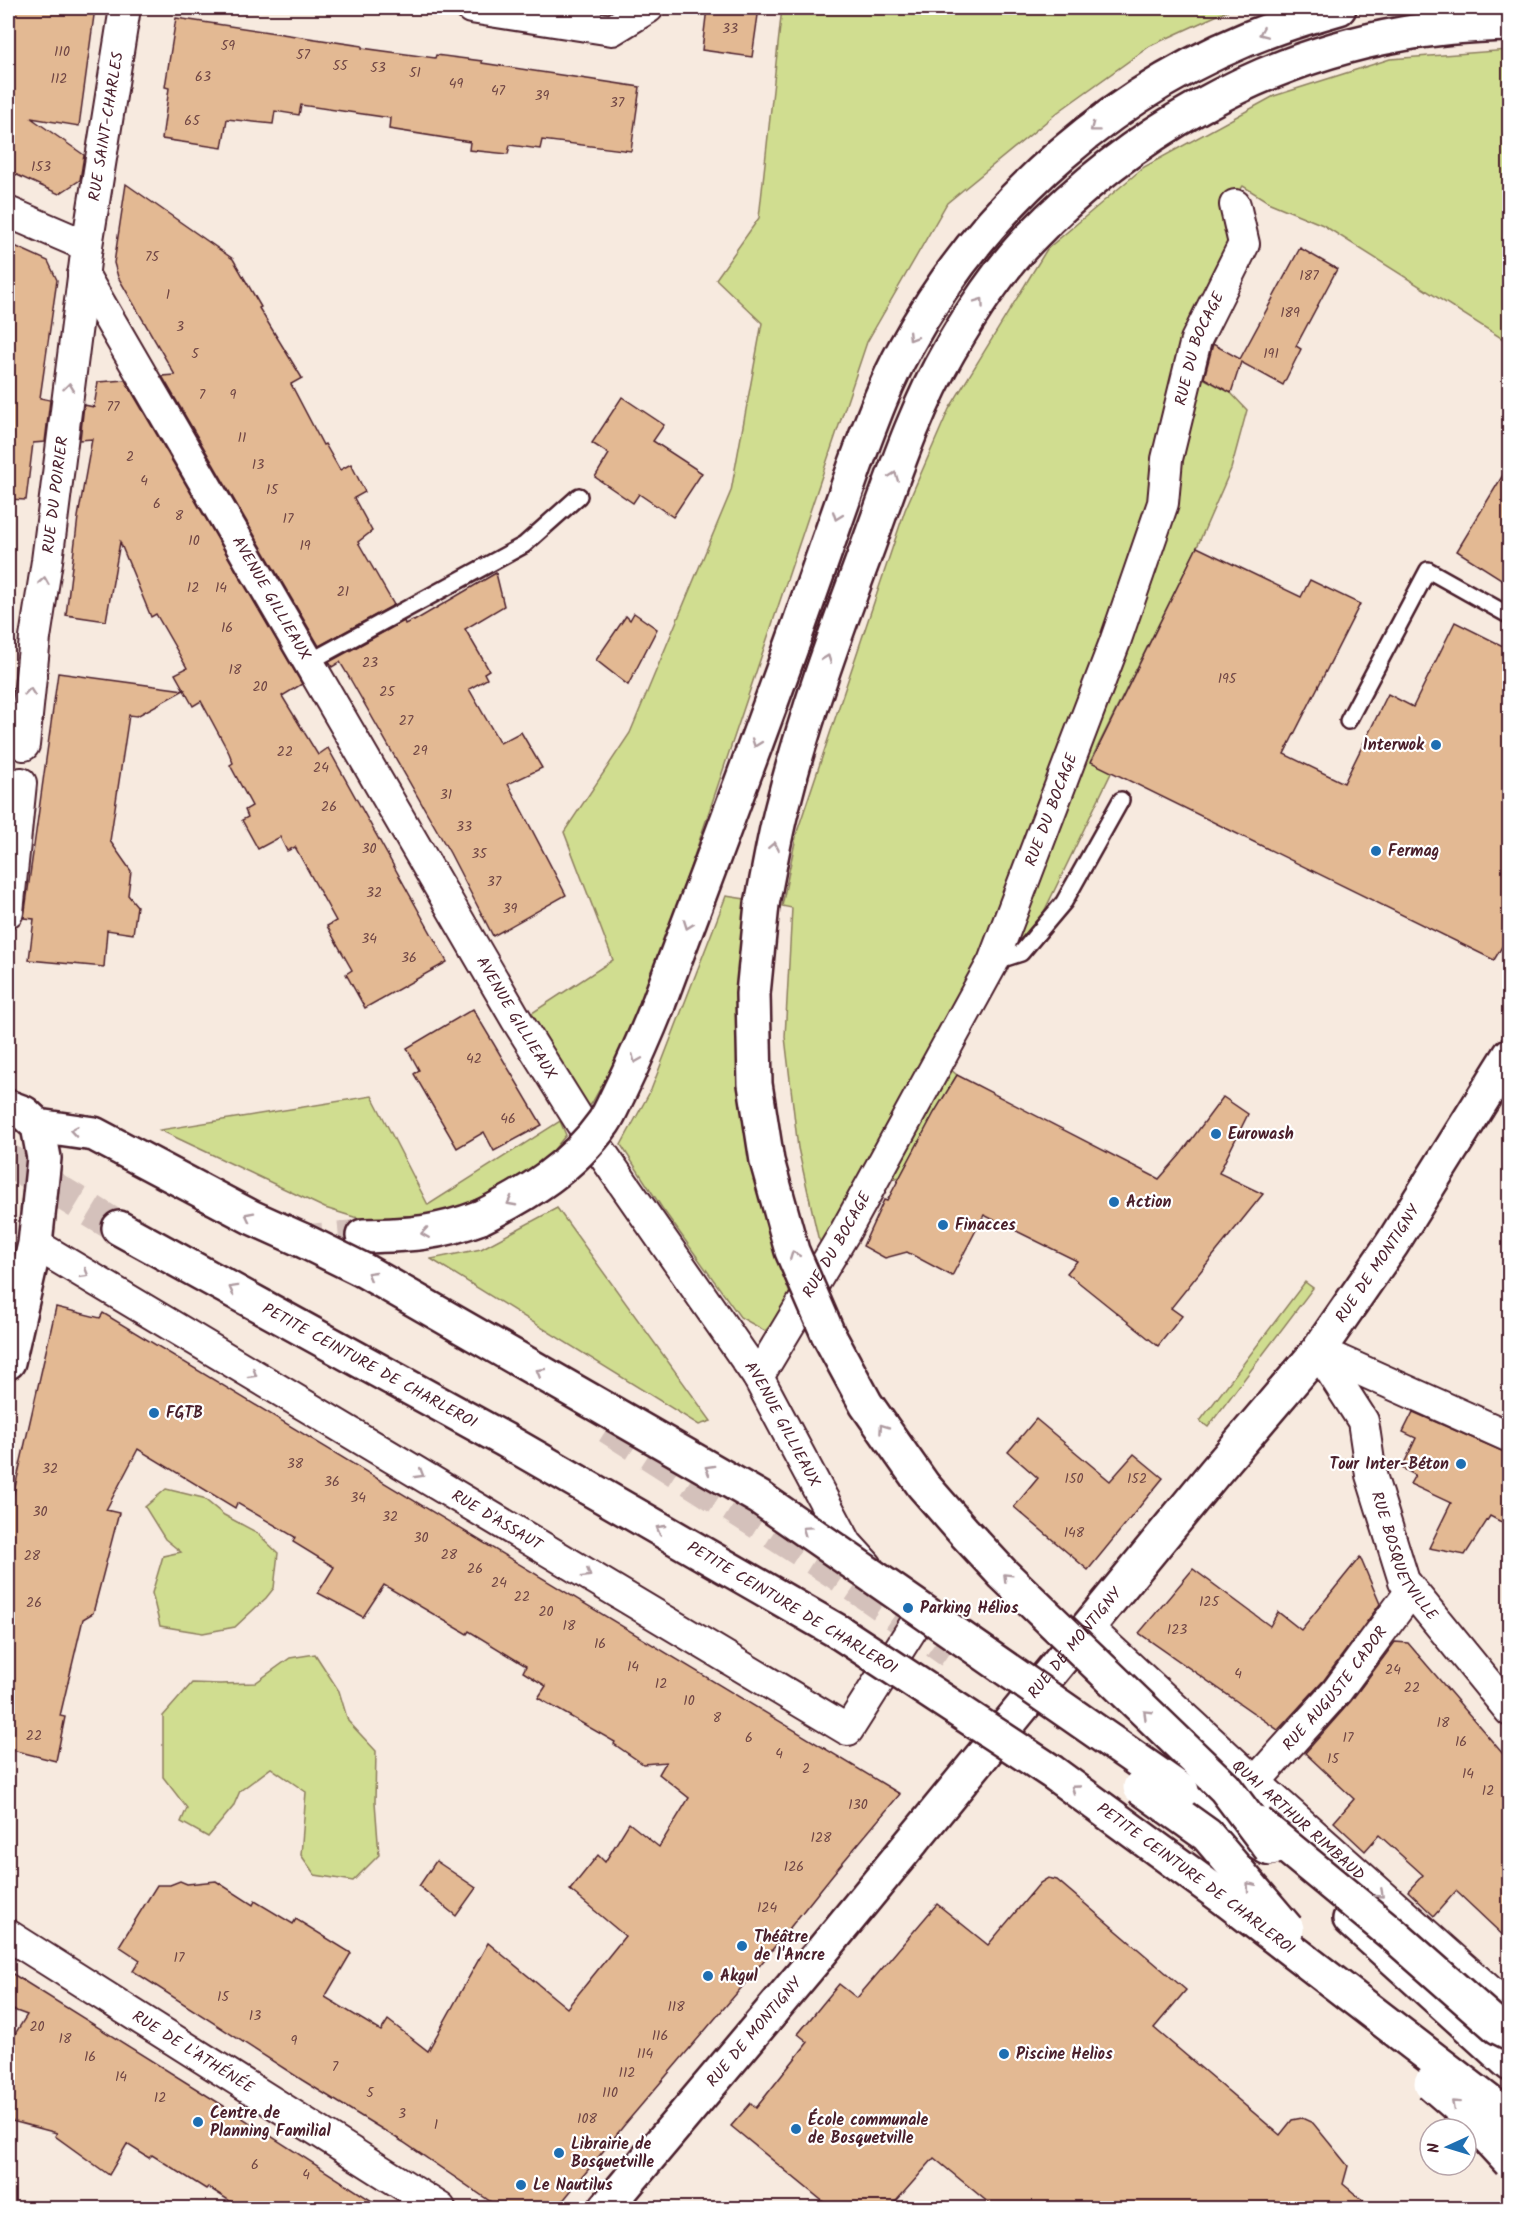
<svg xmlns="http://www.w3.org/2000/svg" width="1517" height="2216" font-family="Kalam,sans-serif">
	<rect width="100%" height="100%" fill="#f7eadf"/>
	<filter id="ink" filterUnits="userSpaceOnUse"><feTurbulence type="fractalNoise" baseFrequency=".0167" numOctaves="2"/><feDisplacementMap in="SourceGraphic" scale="12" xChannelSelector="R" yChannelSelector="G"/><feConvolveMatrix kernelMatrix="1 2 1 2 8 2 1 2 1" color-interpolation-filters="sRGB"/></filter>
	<g filter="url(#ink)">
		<!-- green -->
		<g fill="#d0dd90" stroke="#8d7e5e" stroke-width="1.5">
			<path d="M782,8H1233L1150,46L1058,112L947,203L867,342L640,1017L592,1103L586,1110L526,1017L613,960L564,832L630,733L731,491L762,323L716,279L759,218Z"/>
			<path d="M1509,50L1510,335L1506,341L1323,225L1270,203L1243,186L1230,204L1240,247L1165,458L1017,889L825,1253L818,1237L798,1148L785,1037L792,908L782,906L797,832L905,510L949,409L1047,249L1144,167L1274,96L1390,59Z"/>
			<path d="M1202,337L1212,343L1203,378L1231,393L1247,410L1231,469L1197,547L1091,760L1112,771L1040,920L1023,942L1009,946Z"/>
			<path d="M726,896L745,899C743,944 739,990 739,1036C740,1123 762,1220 793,1302L765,1331L740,1317L662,1208L621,1145L651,1090Z"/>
			<path d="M950,1069L957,1075L934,1113L900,1177L892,1179L894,1171Z"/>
			<path d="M372,1096L428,1205L560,1121L566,1135L547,1158L509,1185L446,1214L390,1223L354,1217L325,1208L160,1130Z"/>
			<path d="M557,1208L711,1421L699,1425L431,1259L481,1249Z"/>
			<path d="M1305,1282L1313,1288L1208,1427L1200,1421Z"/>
			<path d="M166,1489L203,1498L224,1515L256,1532L278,1553L274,1588L266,1598L235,1627L203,1633L160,1626L152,1593L163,1556L181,1552L165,1539L145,1507Z"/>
			<path d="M315,1654L339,1691L348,1721L376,1751L375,1802L379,1855L353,1881L315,1875L301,1855L306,1792L271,1768L240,1791L233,1807L208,1837L181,1822L187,1808L163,1777V1716L192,1683L220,1684L255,1683L290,1658Z"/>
		</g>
		<!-- building -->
		<g fill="#e3b993" stroke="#4a1f2b" stroke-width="1.5">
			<path d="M8,8H95L79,126L31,118L84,155L80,180L59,194L8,171Z"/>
			<path d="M707,8H759L752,57L702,50Z"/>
			<path d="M176,18L362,46V48L435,58L436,55L482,61V63L640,87L631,151L542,140L540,149L510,145L508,154L469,150L470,142L389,129L390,118L301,105L299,115L275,111L273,124L227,119L222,148L162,139L169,88L165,87Z"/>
			<path d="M126,184L233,259L261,307L259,308L302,378L291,384L323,445L325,444L340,470L351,464L365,492L354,498L372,531L358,542L394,605L319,646L162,376L175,375L118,277L114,263Z"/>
			<path d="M8,243L48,261L57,280L40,398L50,400L45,442L33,443L26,500L8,499Z"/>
			<path d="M1300,248L1337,269L1296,346L1301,349L1283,385L1241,362L1231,393L1204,378L1213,344L1240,359Z"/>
			<path d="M125,380L302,684L282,696L318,755L328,748L447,962L365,1008L346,974L352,970L327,926L336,921L295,847L287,851L280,837L258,849L242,820L248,817L245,810L252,806L230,765L233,763L229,753L201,701L193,706L175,674L187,668L156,614L151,617L120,542L106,621L66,615L78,517L92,439L80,440L84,405L94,407L98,382Z"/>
			<path d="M622,397L664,425L653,441L702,473L673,517L639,494L633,503L595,477L609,454L592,443Z"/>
			<path d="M1509,465V584L1457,551Z"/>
			<path d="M1197,547L1301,597L1310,580L1360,604L1284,754L1344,783L1388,694L1413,707L1455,622L1509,649V935L1494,960L1091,762Z"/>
			<path d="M496,573L504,606L465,629L489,670L484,673L487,679L469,689L500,743L521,732L542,768L508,784L566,895L493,936L450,853L349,677L340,662L332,667L329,662L404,621L405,624L413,620L414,621Z"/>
			<path d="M634,613L657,629L628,685L596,660L626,616L630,620Z"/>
			<path d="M58,673L184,690L137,716L129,715L110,841L131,871L128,895L137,906L133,934L107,930L104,967L29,960L34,919L24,918Z"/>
			<path d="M473,1009L542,1125L494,1151L484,1132L457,1148L414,1074L419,1070L407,1048Z"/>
			<path d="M957,1075L1159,1179L1180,1155L1223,1097L1248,1114L1219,1173L1263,1194L1171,1308L1182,1316L1158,1346L1067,1273L1077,1261L984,1215L952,1276L907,1252L885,1258L863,1246L884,1200L887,1201L934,1113Z"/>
			<path d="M56,1307L100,1318L103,1313L900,1794L833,1874L748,1980L626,2123L557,2208H500L403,2142L302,2080L133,1971L140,1960L119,1946L157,1885H170L180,1881L187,1884L216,1881L253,1905L255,1901L293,1924L296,1919L351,1953L325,1997L381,2031L388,2020L428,2051L488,1943L567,2008L625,1936L570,1890L598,1855L605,1862L629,1823L659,1847L689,1798L659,1774L666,1762L643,1764L614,1744L615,1742L538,1698L546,1686L523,1672L526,1666L469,1631L467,1634L384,1585L363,1617L318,1593L334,1567L293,1542L295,1537L237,1503L235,1508L138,1449L106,1510L119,1513L93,1613L83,1619L60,1716L65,1717L56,1761L8,1749V1518Z"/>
			<path d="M1413,1412L1509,1454V1526L1490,1516L1465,1555L1429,1548L1451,1503L1410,1484L1415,1475L1402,1468L1416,1438L1403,1432Z"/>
			<path d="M1036,1419L1110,1481L1134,1454L1163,1478L1088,1570L1014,1507L1038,1478L1008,1452Z"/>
			<path d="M1360,1557L1380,1604L1324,1680L1278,1730L1139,1633L1193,1569L1270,1626L1278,1612L1301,1630Z"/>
			<path d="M1395,1642L1408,1643L1509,1761V1941L1456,1891L1434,1916L1408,1891L1423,1875L1379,1835L1365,1851L1334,1822L1354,1799L1305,1753L1351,1701Z"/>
			<path d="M436,1861L476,1888L456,1916L419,1886Z"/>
			<path d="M1048,1878L1057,1880L1186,1990L1154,2028L1280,2135L1292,2120L1302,2118L1313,2123L1348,2166L1343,2184L1372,2208H995L934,2158L890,2208H831L731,2126L751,2103L756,2108L808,2042L798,2034L839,1984L857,1998L937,1904L988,1945L1040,1883Z"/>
			<path d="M8,1971L219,2103L383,2208H241L208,2187L206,2189L152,2155L149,2158L127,2144L109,2175L55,2136L57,2133L8,2120V2045L27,2015L8,2008Z"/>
		</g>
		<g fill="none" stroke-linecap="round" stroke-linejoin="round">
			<!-- highway-tunnel -->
			<g stroke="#d4c1bb" stroke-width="33" stroke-dasharray="33 16" stroke-linecap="butt">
				<path d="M8,1160L119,1228"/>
				<path d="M290,1242L363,1236"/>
				<path d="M608,1427L835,1572L950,1652"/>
			</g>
			<!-- lane casing -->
			<g stroke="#4a1f2b" stroke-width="20">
				<g id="lane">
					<path d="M309,662L524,545L579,496"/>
					<path d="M1348,721L1428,570L1510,616"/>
					<path d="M993,962L1021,953L1064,902L1121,800"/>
				</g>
			</g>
			<!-- street casing -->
			<g stroke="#4a1f2b" stroke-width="34">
				<g id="street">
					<path d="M471,8L612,30L648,8"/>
					<path d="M8,212L87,246"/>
					<path id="s1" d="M83,274L516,1019L581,1123L758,1377L847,1544L867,1566"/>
					<path id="s2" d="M24,745L35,638L47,561L87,246L125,8"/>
					<path d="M8,912L21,783"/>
					<path id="s3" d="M35,1244L848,1730L917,1621"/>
					<path id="s4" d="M1318,1351L1363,1421L1371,1475L1404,1581L1510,1711"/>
					<path d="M1318,1351L1510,1437"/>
					<path id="s5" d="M758,1377L845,1232L993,962L1115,642L1163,503L1167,459L1196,340L1244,244L1235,205"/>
					<path id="s6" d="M1088,1628L1255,1782L1510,2009"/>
					<path id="s7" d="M1255,1782L1337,1691L1411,1591"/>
					<path id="s8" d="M8,1935L440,2208"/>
				</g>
			</g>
			<!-- secondary casing -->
			<g stroke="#4a1f2b" stroke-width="38">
				<g id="secondary">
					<path d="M8,1107L24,1113L38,1126L44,1158L35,1244L8,1362"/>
					<path d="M38,1126L94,1134L251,1217L302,1240"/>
					<path id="s9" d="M606,2208L818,1956L1215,1472L1318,1351L1392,1244L1510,1055"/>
				</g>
			</g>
			<!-- highway casing -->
			<g stroke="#4a1f2b" stroke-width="38">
				<g id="highway">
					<path d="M762,904C769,871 774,837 783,804C804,720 834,638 864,557C889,490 913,413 949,351C972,312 998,271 1030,238C1130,134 1259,59 1402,34C1438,27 1474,25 1510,24"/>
					<path d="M658,1005C705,879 753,754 798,628C817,574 836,520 855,466C870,426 884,386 905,348C985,201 1119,84 1278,27C1298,20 1318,14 1339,8"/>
					<path id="s10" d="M119,1228L505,1440L839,1632"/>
					<path d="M363,1236C409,1235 437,1234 481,1217"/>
					<path d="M1182,1791L1268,1848"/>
					<path d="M1350,1919L1510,2064"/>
				</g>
			</g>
			<!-- lane -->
			<use href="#lane" stroke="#fff" stroke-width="15"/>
			<!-- street -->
			<use href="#street" stroke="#fff" stroke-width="30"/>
			<!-- secondary -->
			<use href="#secondary" stroke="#fff" stroke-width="33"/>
			<!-- highway -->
			<use href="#highway" stroke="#fff" stroke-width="33"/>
			<!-- highway-bridge casing -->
			<g stroke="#4a1f2b" stroke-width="38" stroke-linecap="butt">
				<g id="highway-bridge">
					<path d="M762,904L753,994L755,1084L767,1161L792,1251L828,1334L866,1404L923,1485L964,1532L1003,1574L1225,1788L1271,1849"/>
					<path d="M481,1217C528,1194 573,1166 604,1122C610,1113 614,1103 619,1093C633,1064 646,1035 658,1005"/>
					<path d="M302,1240L363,1270L760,1498L1182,1791"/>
					<path id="s11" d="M839,1632L1052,1772L1224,1898L1510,2118"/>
					<path d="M1140,1787L1207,1835L1287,1929"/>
					<path d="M1258,1823L1396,1937L1498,2027L1510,2033"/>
					<path d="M1431,2083L1461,2109L1510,2162"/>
				</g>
			</g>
			<!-- highway-bridge -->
			<use href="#highway-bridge" stroke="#fff" stroke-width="33"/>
		</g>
		<!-- one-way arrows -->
		<defs><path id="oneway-chevron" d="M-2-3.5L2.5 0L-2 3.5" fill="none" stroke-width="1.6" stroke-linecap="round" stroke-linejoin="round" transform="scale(1.5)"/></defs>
		<g stroke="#ae9aa0">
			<use href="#oneway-chevron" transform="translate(1263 33) rotate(157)"/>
			<use href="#oneway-chevron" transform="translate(1094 128) rotate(143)"/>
			<use href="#oneway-chevron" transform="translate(980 302) rotate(-55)"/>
			<use href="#oneway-chevron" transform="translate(912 337) rotate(122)"/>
			<use href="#oneway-chevron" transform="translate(69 387) rotate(-83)"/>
			<use href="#oneway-chevron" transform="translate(894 476) rotate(-69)"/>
			<use href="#oneway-chevron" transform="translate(837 516) rotate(110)"/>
			<use href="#oneway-chevron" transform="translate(44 581) rotate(-81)"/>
			<use href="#oneway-chevron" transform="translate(827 659) rotate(-70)"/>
			<use href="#oneway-chevron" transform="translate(30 692) rotate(-84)"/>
			<use href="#oneway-chevron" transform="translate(756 743) rotate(110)"/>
			<use href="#oneway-chevron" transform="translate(774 846) rotate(-79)"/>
			<use href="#oneway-chevron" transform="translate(688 925) rotate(110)"/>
			<use href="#oneway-chevron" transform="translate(636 1059) rotate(113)"/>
			<use href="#oneway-chevron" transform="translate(74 1131) rotate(-171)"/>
			<use href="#oneway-chevron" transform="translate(511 1202) rotate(152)"/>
			<use href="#oneway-chevron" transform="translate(249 1216) rotate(-153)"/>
			<use href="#oneway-chevron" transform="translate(425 1233) rotate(171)"/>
			<use href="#oneway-chevron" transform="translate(794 1255) rotate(-111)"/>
			<use href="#oneway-chevron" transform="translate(85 1274) rotate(31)"/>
			<use href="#oneway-chevron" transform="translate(371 1275) rotate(-150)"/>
			<use href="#oneway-chevron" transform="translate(233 1289) rotate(-151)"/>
			<use href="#oneway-chevron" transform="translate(540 1372) rotate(-150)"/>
			<use href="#oneway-chevron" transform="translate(253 1374) rotate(31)"/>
			<use href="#oneway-chevron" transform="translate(883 1428) rotate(-125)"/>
			<use href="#oneway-chevron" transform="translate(709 1469) rotate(-150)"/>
			<use href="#oneway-chevron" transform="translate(420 1474) rotate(31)"/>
			<use href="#oneway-chevron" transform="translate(660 1529) rotate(-150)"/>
			<use href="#oneway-chevron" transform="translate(806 1530) rotate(-145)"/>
			<use href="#oneway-chevron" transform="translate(587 1574) rotate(31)"/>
			<use href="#oneway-chevron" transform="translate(1007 1577) rotate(-135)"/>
			<use href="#oneway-chevron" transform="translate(1147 1714) rotate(-136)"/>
			<use href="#oneway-chevron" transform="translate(1075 1789) rotate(-144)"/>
			<use href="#oneway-chevron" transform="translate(1250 1886) rotate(-131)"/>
			<use href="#oneway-chevron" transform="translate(1380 1894) rotate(42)"/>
			<use href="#oneway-chevron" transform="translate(1455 2104) rotate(-138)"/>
		</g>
	</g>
	<!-- markers -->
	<g fill="#1f6fb2" stroke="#fff" stroke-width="2">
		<circle cx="1436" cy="745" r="6"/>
		<circle cx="1376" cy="851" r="6"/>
		<circle cx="1216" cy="1134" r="6"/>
		<circle cx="1114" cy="1202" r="6"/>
		<circle cx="943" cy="1225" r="6"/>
		<circle cx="154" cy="1413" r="6"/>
		<circle cx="1461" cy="1464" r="6"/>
		<circle cx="908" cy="1608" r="6"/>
		<circle cx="742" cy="1946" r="6"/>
		<circle cx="708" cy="1976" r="6"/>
		<circle cx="1004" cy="2054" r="6"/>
		<circle cx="198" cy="2122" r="6"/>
		<circle cx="796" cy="2129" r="6"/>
		<circle cx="559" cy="2153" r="6"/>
		<circle cx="521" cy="2185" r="6"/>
	</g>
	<g text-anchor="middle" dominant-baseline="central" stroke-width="4.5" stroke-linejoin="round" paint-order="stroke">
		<!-- number labels -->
		<g font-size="14" fill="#704645">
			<text x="730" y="29">33</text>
			<text x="228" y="46">59</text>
			<text x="62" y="52">110</text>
			<text x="303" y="55">57</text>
			<text x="340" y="66">55</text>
			<text x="378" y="68">53</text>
			<text x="415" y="73">51</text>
			<text x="203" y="77">63</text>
			<text x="59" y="79">112</text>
			<text x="456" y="84">49</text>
			<text x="498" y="91">47</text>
			<text x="542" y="96">39</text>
			<text x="617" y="103">37</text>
			<text x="192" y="121">65</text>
			<text x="41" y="167">153</text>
			<text x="152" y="257">75</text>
			<text x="1309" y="276">187</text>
			<text x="168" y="295">1</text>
			<text x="1290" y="313">189</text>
			<text x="180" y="327">3</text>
			<text x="195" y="354">5</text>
			<text x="1271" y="354">191</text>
			<text x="202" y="395">7</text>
			<text x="233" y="395">9</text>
			<text x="113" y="407">77</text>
			<text x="242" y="438">11</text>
			<text x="130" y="457">2</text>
			<text x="258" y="465">13</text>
			<text x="144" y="481">4</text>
			<text x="272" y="490">15</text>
			<text x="157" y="504">6</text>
			<text x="179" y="516">8</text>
			<text x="288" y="519">17</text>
			<text x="194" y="541">10</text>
			<text x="305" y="546">19</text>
			<text x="193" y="588">12</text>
			<text x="221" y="588">14</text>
			<text x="343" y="592">21</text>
			<text x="227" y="628">16</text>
			<text x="370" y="663">23</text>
			<text x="235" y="670">18</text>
			<text x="1227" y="679">195</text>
			<text x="260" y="687">20</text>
			<text x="387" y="692">25</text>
			<text x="406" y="721">27</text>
			<text x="420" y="751">29</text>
			<text x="285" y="752">22</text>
			<text x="321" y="768">24</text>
			<text x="446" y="795">31</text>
			<text x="329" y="807">26</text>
			<text x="464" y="827">33</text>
			<text x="369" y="849">30</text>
			<text x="479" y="854">35</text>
			<text x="494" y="882">37</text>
			<text x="374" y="893">32</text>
			<text x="510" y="909">39</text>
			<text x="369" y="939">34</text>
			<text x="409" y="958">36</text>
			<text x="474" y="1059">42</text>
			<text x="508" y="1119">46</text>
			<text x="295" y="1464">38</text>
			<text x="50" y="1469">32</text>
			<text x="1074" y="1479">150</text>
			<text x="1137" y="1479">152</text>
			<text x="332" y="1482">36</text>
			<text x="358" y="1498">34</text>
			<text x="40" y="1512">30</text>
			<text x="390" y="1517">32</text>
			<text x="1074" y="1533">148</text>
			<text x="421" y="1538">30</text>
			<text x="449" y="1555">28</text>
			<text x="32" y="1556">28</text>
			<text x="475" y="1569">26</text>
			<text x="499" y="1583">24</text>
			<text x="522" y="1597">22</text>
			<text x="1209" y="1602">125</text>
			<text x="34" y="1603">26</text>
			<text x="546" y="1612">20</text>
			<text x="569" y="1626">18</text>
			<text x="1177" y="1630">123</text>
			<text x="600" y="1644">16</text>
			<text x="633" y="1667">14</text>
			<text x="1393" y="1670">24</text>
			<text x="1238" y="1674">4</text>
			<text x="661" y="1684">12</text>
			<text x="1412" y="1688">22</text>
			<text x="689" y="1701">10</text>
			<text x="717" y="1718">8</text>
			<text x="1443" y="1723">18</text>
			<text x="34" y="1736">22</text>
			<text x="749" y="1738">6</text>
			<text x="1348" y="1738">17</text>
			<text x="1461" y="1742">16</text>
			<text x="779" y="1754">4</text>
			<text x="1333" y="1759">15</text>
			<text x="806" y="1769">2</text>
			<text x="1468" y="1774">14</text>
			<text x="1488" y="1791">12</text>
			<text x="858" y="1805">130</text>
			<text x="821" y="1838">128</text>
			<text x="794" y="1867">126</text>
			<text x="767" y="1908">124</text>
			<text x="179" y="1958">17</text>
			<text x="223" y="1997">15</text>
			<text x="676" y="2007">118</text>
			<text x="255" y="2016">13</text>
			<text x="37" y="2027">20</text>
			<text x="660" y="2036">116</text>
			<text x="65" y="2039">18</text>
			<text x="294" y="2041">9</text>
			<text x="645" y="2054">114</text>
			<text x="90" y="2057">16</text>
			<text x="335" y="2067">7</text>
			<text x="627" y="2073">112</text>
			<text x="121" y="2077">14</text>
			<text x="370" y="2093">5</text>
			<text x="610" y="2093">110</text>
			<text x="160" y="2098">12</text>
			<text x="402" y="2114">3</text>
			<text x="587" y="2119">108</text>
			<text x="436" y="2125">1</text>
			<text x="255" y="2165">6</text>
			<text x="306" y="2175">4</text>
		</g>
		<!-- street labels -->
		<g font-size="16" fill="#4a1f2b" stroke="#fff">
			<text stroke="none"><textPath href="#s2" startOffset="624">RUE SAINT-CHARLES</textPath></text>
			<text stroke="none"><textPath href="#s5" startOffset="1126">RUE DU BOCAGE</textPath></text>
			<text stroke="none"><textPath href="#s2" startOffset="252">RUE DU POIRIER</textPath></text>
			<text stroke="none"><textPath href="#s1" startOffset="375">AVENUE GILLIEAUX</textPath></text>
			<text stroke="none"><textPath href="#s5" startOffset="640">RUE DU BOCAGE</textPath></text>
			<text stroke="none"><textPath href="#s1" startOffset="861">AVENUE GILLIEAUX</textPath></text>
			<text stroke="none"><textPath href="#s5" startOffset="154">RUE DU BOCAGE</textPath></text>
			<text stroke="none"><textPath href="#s9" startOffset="1220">RUE DE MONTIGNY</textPath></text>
			<text stroke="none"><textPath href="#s10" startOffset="286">PETITE CEINTURE DE CHARLEROI</textPath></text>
			<text stroke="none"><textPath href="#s1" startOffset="1347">AVENUE GILLIEAUX</textPath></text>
			<text stroke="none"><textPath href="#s3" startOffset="538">RUE D'ASSAUT</textPath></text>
			<text stroke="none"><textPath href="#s4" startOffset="226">RUE BOSQUETVILLE</textPath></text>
			<text transform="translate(792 1608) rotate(31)">PETITE CEINTURE DE CHARLEROI</text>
			<text stroke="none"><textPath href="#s9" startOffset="734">RUE DE MONTIGNY</textPath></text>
			<text stroke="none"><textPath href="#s7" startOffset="123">RUE AUGUSTE CADOR</textPath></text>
			<text stroke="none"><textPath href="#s6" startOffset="285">QUAI ARTHUR RIMBAUD</textPath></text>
			<text stroke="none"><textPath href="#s11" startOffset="434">PETITE CEINTURE DE CHARLEROI</textPath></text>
			<text stroke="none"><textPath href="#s9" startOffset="230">RUE DE MONTIGNY</textPath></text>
			<text stroke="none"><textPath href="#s8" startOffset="219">RUE DE L'ATHÉNÉE</textPath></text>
		</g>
		<!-- poi labels -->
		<g font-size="16" font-weight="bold" fill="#4a1f2b" stroke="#fff" text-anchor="start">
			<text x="1424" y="745" text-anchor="end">Interwok</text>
			<text x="1388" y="851">Fermag</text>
			<text x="1228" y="1134">Eurowash</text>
			<text x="1126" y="1202">Action</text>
			<text x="955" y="1225">Finacces</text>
			<text x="166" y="1413">FGTB</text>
			<text x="1449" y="1464" text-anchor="end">Tour Inter-Béton</text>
			<text x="920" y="1608">Parking Hélios</text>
			<text x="754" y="1937">Théâtre<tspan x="754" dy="18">de l'Ancre</tspan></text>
			<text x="720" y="1976">Akgul</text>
			<text x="1016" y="2054">Piscine Helios</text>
			<text x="210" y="2113">Centre de<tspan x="210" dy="18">Planning Familial</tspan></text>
			<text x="808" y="2120">École communale<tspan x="808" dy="18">de Bosquetville</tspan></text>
			<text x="571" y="2144">Librairie de<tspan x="571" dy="18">Bosquetville</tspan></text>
			<text x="533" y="2185">Le Nautilus</text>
		</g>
	</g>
	<!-- margin -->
	<rect width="1517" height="2216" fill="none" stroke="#fff" stroke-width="30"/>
	<rect x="15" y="15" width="1487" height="2186" fill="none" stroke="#4a1f2b" stroke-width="2" filter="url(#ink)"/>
	<!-- north arrow -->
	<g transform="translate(1448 2147) rotate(266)"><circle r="28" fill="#ffffff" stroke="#b7a5aa" stroke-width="1.5"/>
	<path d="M0-4.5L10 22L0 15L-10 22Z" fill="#1f6fb2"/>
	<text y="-9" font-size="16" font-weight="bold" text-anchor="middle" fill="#4a1f2b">N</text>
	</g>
</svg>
